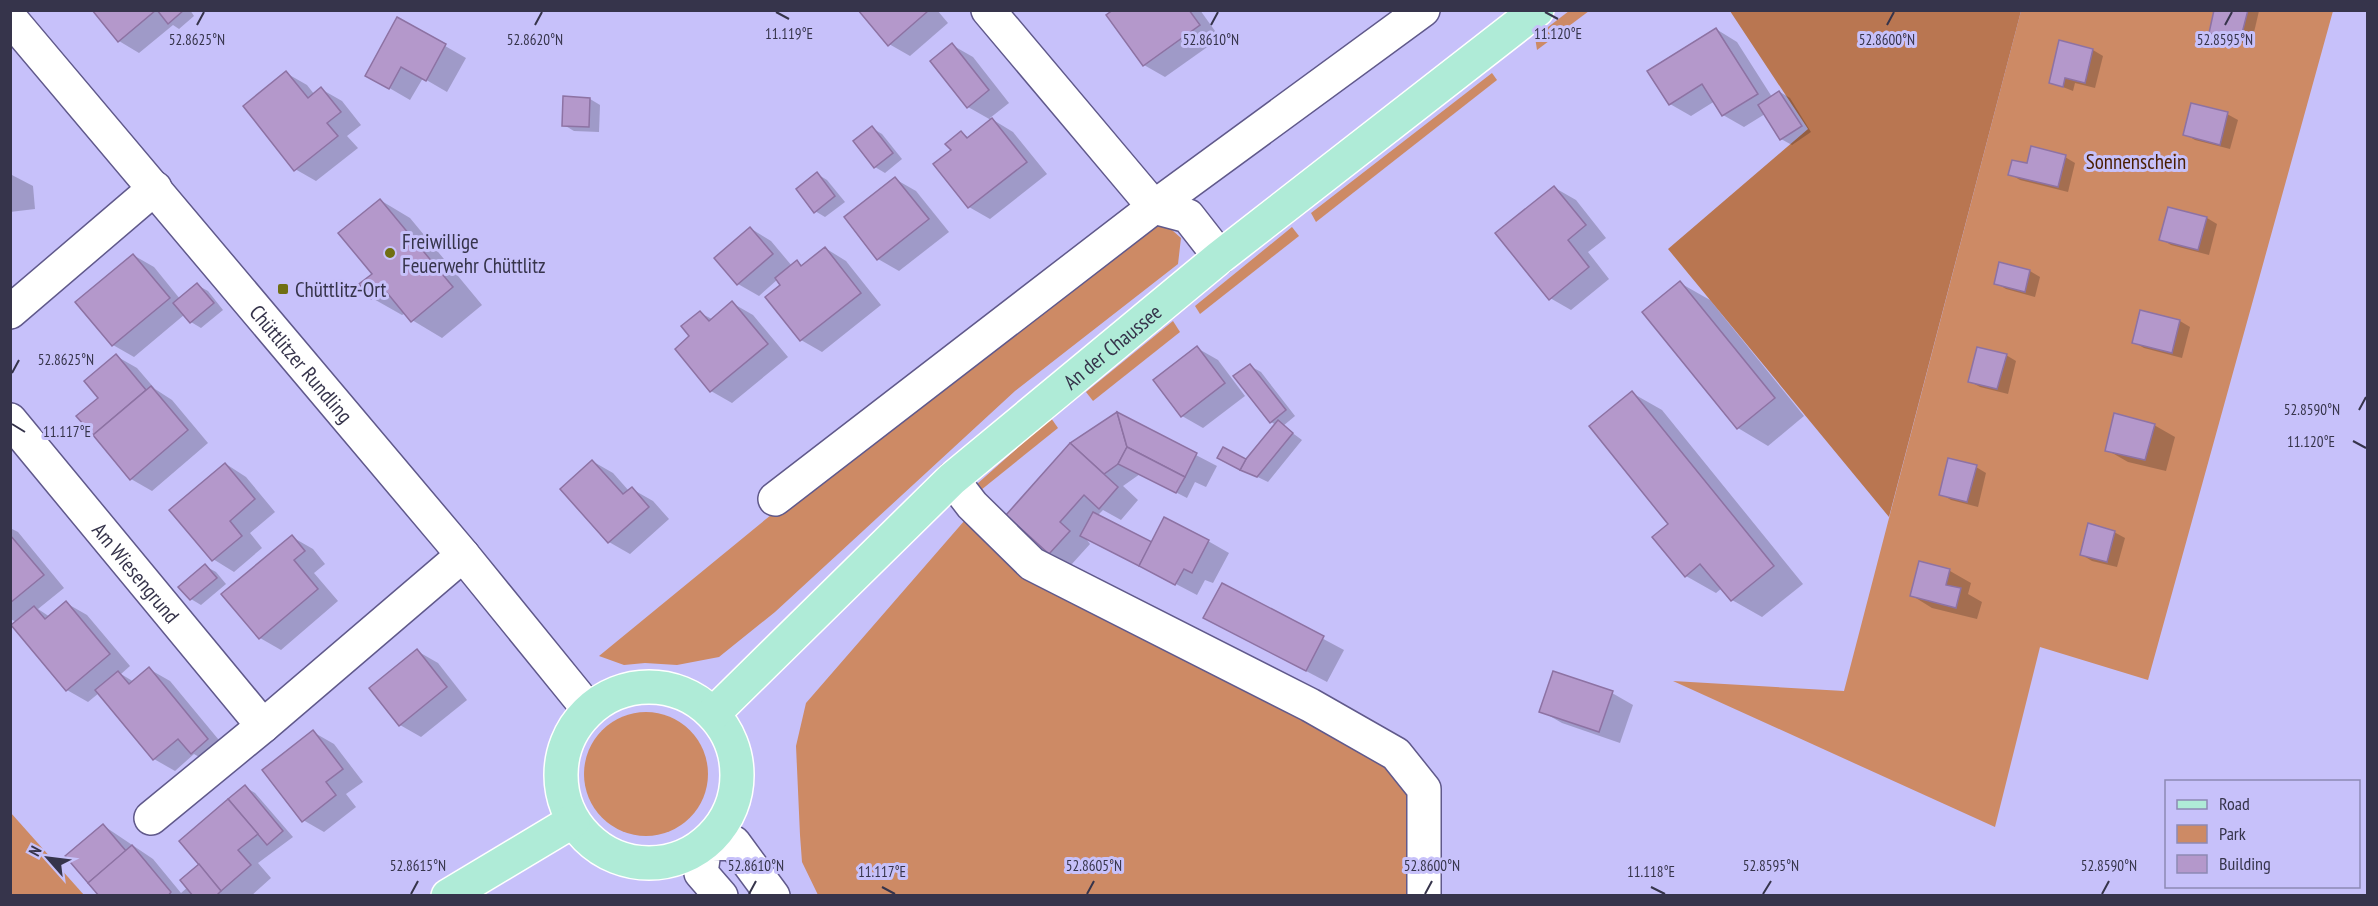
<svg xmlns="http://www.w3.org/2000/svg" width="2378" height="906" font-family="'PT Sans Narrow',sans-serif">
	<rect width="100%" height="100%" fill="#c7c1fa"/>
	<!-- green -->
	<g fill="#cd8a65">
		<path d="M1569,11H1589L1537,50L1535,37Z"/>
		<path d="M2021,11H2333L2148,680L2040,647L1995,827L1673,681L1844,691Z"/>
		<path d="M1492,73L1497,80L1316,222L1311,213Z"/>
		<path d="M1163,222L1181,238L1178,264L1015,391L775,612L719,657L677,665L645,663L624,665L599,656L766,519L1129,237Z"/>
		<path d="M1292,227L1299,236L1200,314L1195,306Z"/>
		<path d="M1173,321L1180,332L1093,401L1086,392Z"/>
		<path d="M1051,418L1058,428L981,490L977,484Z"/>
		<path d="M965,520L1022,578L1434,784L1439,895H818L802,862L800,835L796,746L806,703Z"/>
		<circle cx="646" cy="774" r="62"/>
		<path d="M10,813H11L84,895H11Z"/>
	</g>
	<!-- forest -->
	<path fill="#b97651" d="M1730,11H2021L1889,517L1668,249L1808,129Z"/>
	<!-- shadow -->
	<g fill="#0003">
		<path d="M93,10H190L194,16L179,29L173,25L139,53L119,41Z"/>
		<path d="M860,10H937L948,23L910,56L889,44Z"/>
		<path d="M1115,10H1200L1220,38L1165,77L1144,65L1108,15Z"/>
		<path d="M2216,10L2259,11L2251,45L2221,38L2210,32Z"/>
		<path d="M398,19L466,58L447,92L423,78L410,100L367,75Z"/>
		<path d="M1716,29L1737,42L1772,97L1780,92L1790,98L1811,132L1792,145L1781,139L1765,114L1744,127L1723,115L1715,101L1691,116L1670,104Z"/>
		<path d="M952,45L973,57L1009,103L990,118L1013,132L1047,174L990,219L969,207L935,164L953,150L962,133L969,138L991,120L968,107Z"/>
		<path d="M2093,50L2103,56L2095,88L2075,83L2073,91L2050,82Z"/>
		<path d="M286,73L307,85L314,94L321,89L342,101L361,125L347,136L358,148L316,181L295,169Z"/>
		<path d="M565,98L590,99L600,105L599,132L574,131L564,125Z"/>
		<path d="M2227,114L2238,120L2230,149L2195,140L2185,134Z"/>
		<path d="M872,128L882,134L902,159L885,173L875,167Z"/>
		<path d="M2065,157L2075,163L2068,192L2020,180L2010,174L2028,165Z"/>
		<path d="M10,174L33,186L35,209L10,212Z"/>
		<path d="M817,174L827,180L845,202L825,217L815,211Z"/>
		<path d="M895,179L916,191L949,232L899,271L878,259L846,218Z"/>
		<path d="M1555,188L1576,200L1606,238L1588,252L1609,279L1571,310L1550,298Z"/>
		<path d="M380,200L410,218L482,305L442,338L412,320L406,313L402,315L372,298Z"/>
		<path d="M2169,208L2207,218L2217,224L2209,255L2171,245L2161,239Z"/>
		<path d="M750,228L771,241L792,266L797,262L803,266L825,248L846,261L881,305L822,352L801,340L783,285L778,279L759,296L738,284Z"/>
		<path d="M133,255L154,267L180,299L197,285L208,291L223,310L201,328L191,322L184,315L134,357L113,345Z"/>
		<path d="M2000,264L2030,271L2040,277L2035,297L2006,289L1996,283Z"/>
		<path d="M1680,283L1710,300L1804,416L1768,446L1738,428Z"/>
		<path d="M732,303L753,315L788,357L732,403L711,391L677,349L691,337L700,313L712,319Z"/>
		<path d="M2142,311L2180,321L2190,327L2182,358L2144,348L2134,342Z"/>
		<path d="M1197,348L1218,360L1245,396L1203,428L1182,416Z"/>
		<path d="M2006,355L2016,361L2008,394L1980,387L1969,381Z"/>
		<path d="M116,356L137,368L155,389L172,400L208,443L152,491L131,479L79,416L100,398Z"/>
		<path d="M1250,366L1261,372L1295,416L1283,426L1302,440L1268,482L1229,463L1246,461L1276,425L1271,422Z"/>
		<path d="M1632,393L1662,410L1803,584L1762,617L1732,600L1722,588L1716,593L1686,576Z"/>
		<path d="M1117,414L1217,466L1206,487L1195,482L1187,498L1140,474L1123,486L1138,500L1121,520L1103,510L1097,516L1152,544L1208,541L1229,553L1213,583L1205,580L1197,595L1084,536L1090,544L1071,565L1050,553L1071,444Z"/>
		<path d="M2154,425L2175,437L2166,471L2128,462L2107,450Z"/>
		<path d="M592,461L613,473L629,491L632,489L653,501L669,519L630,554L609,542Z"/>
		<path d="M226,464L246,477L275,512L250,533L262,548L234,572L213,559Z"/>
		<path d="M1976,467L1986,473L1978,507L1951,500L1941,494Z"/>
		<path d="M10,528L18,532L64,588L38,609L50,617L66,603L87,615L130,666L121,674L134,682L149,669L170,681L228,751L213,765L194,754L175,771L154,759L99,693L88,702L67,690L17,622L10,619Z"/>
		<path d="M2114,532L2125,538L2117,567L2092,561L2082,555Z"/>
		<path d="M292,537L313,549L325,564L314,573L338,601L281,650L260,638Z"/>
		<path d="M1920,563L1950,571L1971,583L1968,594L1982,602L1977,619L1932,608L1911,595Z"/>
		<path d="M205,566L216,572L226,584L201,605L191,599Z"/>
		<path d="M1222,585L1344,650L1327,682L1226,629Z"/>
		<path d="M417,651L438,663L467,700L421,737L400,725Z"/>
		<path d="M1612,693L1633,705L1620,743L1562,723L1541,711Z"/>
		<path d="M313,732L334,744L363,782L346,794L356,807L324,832L303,820Z"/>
		<path d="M245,787L255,793L293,837L258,863L271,878L251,896H100L104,826L153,859L181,893L188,887Z"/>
	</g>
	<!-- building -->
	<g fill="#b498cb" stroke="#8d72a3" stroke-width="1.5">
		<path d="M92,10H156L118,42Z"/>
		<path d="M157,10H184L168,24Z"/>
		<path d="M858,10H928V11L888,46Z"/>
		<path d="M1113,10H1189L1200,25L1143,66L1106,15Z"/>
		<path d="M2214,10H2248L2240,41L2209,33Z"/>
		<path d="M397,17L446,44L426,81L401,67L389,89L365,76Z"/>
		<path d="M1716,28L1758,94L1722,116L1702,84L1669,105L1647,71Z"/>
		<path d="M2059,40L2093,49L2085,83L2065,78L2063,87L2049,83Z"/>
		<path d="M952,43L989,90L967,108L930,61Z"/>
		<path d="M286,71L308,98L321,87L341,112L327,123L338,136L294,171L243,106Z"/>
		<path d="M1779,91L1802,126L1780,140L1758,105Z"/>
		<path d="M563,96L590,98L589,127L562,126Z"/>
		<path d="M2191,103L2228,112L2220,145L2183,135Z"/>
		<path d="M992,118L1027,162L968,208L933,164L951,150L945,144L961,131L967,138Z"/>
		<path d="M872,126L893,153L874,168L853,141Z"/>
		<path d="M2031,146L2066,155L2058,187L2008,175L2012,160L2027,163Z"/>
		<path d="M817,172L835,196L814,213L796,189Z"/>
		<path d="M895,177L929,219L877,260L844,217Z"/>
		<path d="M1554,186L1586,225L1568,240L1589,267L1549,300L1495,233Z"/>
		<path d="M380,199L453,287L411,322L384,289L371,299L359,284L372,274L338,233Z"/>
		<path d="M2168,207L2207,217L2198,250L2159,240Z"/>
		<path d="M750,227L773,254L737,285L714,258Z"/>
		<path d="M825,247L861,293L800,341L765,297L780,285L775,278L797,260L801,266Z"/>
		<path d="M133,254L170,298L112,346L75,302Z"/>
		<path d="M1999,262L2030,270L2025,292L1994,284Z"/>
		<path d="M1680,281L1775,398L1737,429L1642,312Z"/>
		<path d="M197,283L214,303L190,323L173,303Z"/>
		<path d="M732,301L768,344L710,392L675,349L689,336L681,326L700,311L709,321Z"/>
		<path d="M2140,310L2180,320L2172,353L2132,343Z"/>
		<path d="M1197,346L1225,383L1181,417L1153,380Z"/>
		<path d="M1977,347L2007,354L1997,389L1968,382Z"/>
		<path d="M116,354L146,390L93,435L76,416L98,398L84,381Z"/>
		<path d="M1250,364L1286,410L1270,423L1233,376Z"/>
		<path d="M151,386L188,430L130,480L93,435Z"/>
		<path d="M1632,391L1774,566L1731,601L1700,564L1685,577L1652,537L1668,524L1589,426Z"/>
		<path d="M1117,412L1127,447L1118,464L1104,474L1070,443Z"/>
		<path d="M1117,412L1197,453L1185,477L1127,447Z"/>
		<path d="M2114,413L2155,424L2145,460L2105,451Z"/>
		<path d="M1278,420L1293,433L1257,477L1240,470L1246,459Z"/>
		<path d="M1070,443L1118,487L1099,509L1084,495L1060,522L1070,531L1049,554L1006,515Z"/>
		<path d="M1127,447L1185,477L1176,493L1118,464Z"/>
		<path d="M1223,447L1246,459L1240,470L1217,458Z"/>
		<path d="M1948,458L1977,465L1967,502L1939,495Z"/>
		<path d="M592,460L623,494L632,487L649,507L608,543L560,489Z"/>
		<path d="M225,463L255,499L230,521L242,536L212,561L169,510Z"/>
		<path d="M1093,512L1152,542L1139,566L1080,536Z"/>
		<path d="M1164,517L1209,540L1192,573L1184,569L1175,585L1139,566Z"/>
		<path d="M2088,523L2115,531L2107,562L2080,555Z"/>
		<path d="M10,535L44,575L10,603Z"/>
		<path d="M292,535L305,551L294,560L318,589L259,639L221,594Z"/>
		<path d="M1919,561L1950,569L1946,585L1961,588L1956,608L1910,596Z"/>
		<path d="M205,564L217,578L190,600L178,587Z"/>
		<path d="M1222,583L1324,636L1306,671L1203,618Z"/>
		<path d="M66,601L110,654L66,691L11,625L34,606L45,619Z"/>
		<path d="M417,649L447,687L399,726L369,688Z"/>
		<path d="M149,667L208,739L191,754L178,739L153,760L95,690L118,671L129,684Z"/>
		<path d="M1553,671L1613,691L1599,732L1539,712Z"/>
		<path d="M313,730L343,769L326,782L336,795L302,822L262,770Z"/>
		<path d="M245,785L283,831L267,845L228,799Z"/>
		<path d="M228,799L258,834L238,850L251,865L221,891L179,841Z"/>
		<path d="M103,824L126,851L88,883L65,856Z"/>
		<path d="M132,845L171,892L168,896H99L88,883Z"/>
		<path d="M199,864L221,891L216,896H193L180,880Z"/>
	</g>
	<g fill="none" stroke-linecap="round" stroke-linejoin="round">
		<!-- minor casing -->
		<g stroke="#60598b" stroke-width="36">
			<g id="minor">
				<path d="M988,10L1154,207L1188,216L1220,257"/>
				<path id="s1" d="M10,18L463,555L589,710"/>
				<path d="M10,312L155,188"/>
				<path id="s2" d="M10,420L263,726L463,555"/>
				<path d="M952,479L972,505L1032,564L1310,705L1396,754L1424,789V896"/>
				<path d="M775,499L1154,207L1423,10"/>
				<path d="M151,818L263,726"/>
				<path d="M721,896L701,873L705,844L734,843L773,896"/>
			</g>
		</g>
		<!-- major casing -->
		<g stroke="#fff" stroke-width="36">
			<g id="major">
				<circle cx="649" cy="775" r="88"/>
				<path id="s3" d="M713,714L952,479L1220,257L1537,10"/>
				<path d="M448,896L573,821"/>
			</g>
		</g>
		<!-- minor -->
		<use href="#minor" stroke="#fff" stroke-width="33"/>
		<!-- major -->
		<use href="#major" stroke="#afebd7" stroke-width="33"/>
	</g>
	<!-- ticks -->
	<path fill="none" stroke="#36344b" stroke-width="2" d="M776,12L789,19M1545,12L1558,19M197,25L204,12M535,25L542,12M1211,25L1218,12M1887,25L1894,12M2225,25L2232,12M12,373L19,360M2359,410L2366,397M12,424L25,432M2353,441L2366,448M882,887L895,894M1651,887L1665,894M411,894L418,881M749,894L756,881M1087,894L1094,881M1425,894L1432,881M1763,894L1771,881M2102,894L2109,881"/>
	<!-- markers -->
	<g fill="#706f12" stroke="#c7c1fa" stroke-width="2">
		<circle cx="390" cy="253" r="6"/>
		<rect x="277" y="283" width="12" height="12" rx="3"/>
	</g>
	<g text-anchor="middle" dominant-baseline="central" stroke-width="6" stroke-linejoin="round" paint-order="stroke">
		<!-- park labels -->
		<g font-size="21" fill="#4a1e01" stroke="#c7c1fa">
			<text x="2136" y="161">Sonnenschein</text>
		</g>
		<!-- poi labels -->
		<g font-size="21" fill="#36344b" stroke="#c7c1fa" text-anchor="start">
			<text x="402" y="241">Freiwillige<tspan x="402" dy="24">Feuerwehr Chüttlitz</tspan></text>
			<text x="295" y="289">Chüttlitz-Ort</text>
		</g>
		<!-- street labels -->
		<g font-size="21" fill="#36344b" stroke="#c7c1fa">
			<text stroke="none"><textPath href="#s3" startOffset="543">An der Chaussee</textPath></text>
			<text stroke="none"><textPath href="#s1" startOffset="452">Chüttlitzer Rundling</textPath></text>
			<text stroke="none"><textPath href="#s2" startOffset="198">Am Wiesengrund</textPath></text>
		</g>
	</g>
	<g font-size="15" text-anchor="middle" fill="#36344b" stroke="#c7c1fa" stroke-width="6" stroke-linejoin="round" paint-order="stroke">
		<text x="789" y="39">11.119°E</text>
		<text x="1558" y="39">11.120°E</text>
		<text x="197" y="45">52.8625°N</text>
		<text x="535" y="45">52.8620°N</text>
		<text x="1211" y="45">52.8610°N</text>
		<text x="1887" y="45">52.8600°N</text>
		<text x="2225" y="45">52.8595°N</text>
		<text x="66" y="365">52.8625°N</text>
		<text x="2312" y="415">52.8590°N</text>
		<text x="67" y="437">11.117°E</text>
		<text x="2311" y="447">11.120°E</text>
		<text x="418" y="871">52.8615°N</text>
		<text x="756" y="871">52.8610°N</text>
		<text x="1094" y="871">52.8605°N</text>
		<text x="1432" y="871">52.8600°N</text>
		<text x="1771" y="871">52.8595°N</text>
		<text x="2109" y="871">52.8590°N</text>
		<text x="882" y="877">11.117°E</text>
		<text x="1651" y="877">11.118°E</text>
	</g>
	<!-- border -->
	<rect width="2378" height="906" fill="none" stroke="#36344b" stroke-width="24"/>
	<!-- legend -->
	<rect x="2165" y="780" width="195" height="108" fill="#c7c1fa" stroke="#8d89b4" stroke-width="1.5"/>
	<rect x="2177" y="800" width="30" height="9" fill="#afebd7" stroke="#8d89b4" stroke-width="1.5"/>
	<text x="2219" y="810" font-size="18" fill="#36344b">Road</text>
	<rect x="2177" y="825" width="30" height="18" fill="#cd8a65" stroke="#8d89b4" stroke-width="1.5"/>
	<text x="2219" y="840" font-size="18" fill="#36344b">Park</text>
	<rect x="2177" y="855" width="30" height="18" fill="#b498cb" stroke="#8d89b4" stroke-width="1.5"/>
	<text x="2219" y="870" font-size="18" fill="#36344b">Building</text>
	<!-- north arrow -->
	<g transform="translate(48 858) rotate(298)" stroke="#c7c1fa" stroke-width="4.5" paint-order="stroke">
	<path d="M0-4.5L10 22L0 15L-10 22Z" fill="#36344b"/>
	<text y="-9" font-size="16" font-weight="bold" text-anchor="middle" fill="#36344b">N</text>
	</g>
</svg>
